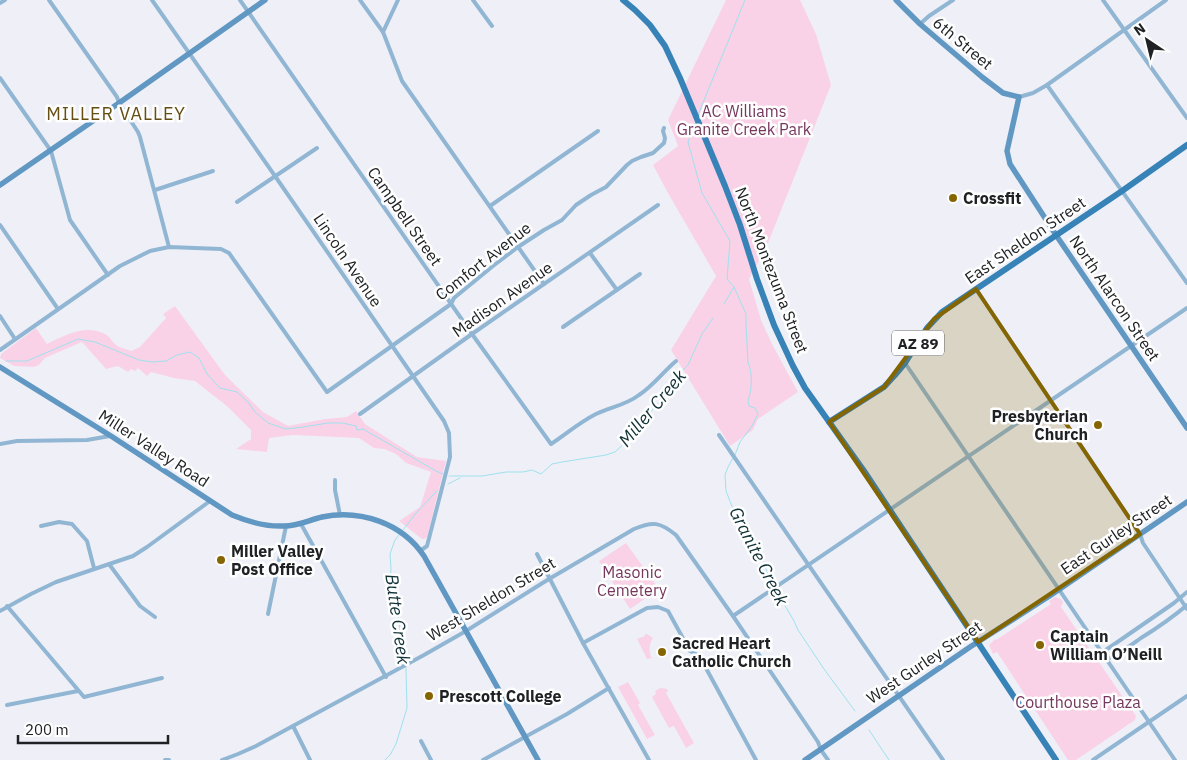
<svg xmlns="http://www.w3.org/2000/svg" width="1187" height="760" font-family="'IBM Plex Sans',sans-serif">
	<rect width="100%" height="100%" fill="#eff0f7"/>
	<!-- green -->
	<g fill="#fad2e7">
		<path d="M726,0H800L816,34L831,85L766,248L749,279L761,320L772,344L798,392L758,419L753,430L730,446L671,350L716,276L668,193L653,165L678,146L668,120Z"/>
		<path d="M175,306L225,375L263,412L288,426L325,419L347,417L356,411L365,424L417,457L446,461L427,537L424,539H422L399,521L420,507L431,472L406,463L396,454L384,449L374,448L359,438L293,435L269,438L267,452L236,449L251,439V430L228,407L195,381L174,378L151,372L147,376L138,368L135,371L131,369L128,372L118,366L106,369L82,342L45,358L39,365L34,367L14,366L0,358L1,354L36,328L47,344C65,335 86,324 105,334C110,336 112,342 116,345C120,348 127,349 131,351L140,347L166,318L163,314Z"/>
		<path d="M626,543L659,589L630,609L599,561Z"/>
		<path d="M1055,597L1061,599L1063,602L1061,607L1136,716L1135,720L1076,760H1068L997,652L993,654L989,645L995,639L996,640L1051,604L1049,601Z"/>
		<path d="M645,634H647L653,638C648,645 649,654 653,661L651,658L647,659L637,639L645,636Z"/>
		<path d="M628,682L640,703L638,705L655,735L647,739L618,687Z"/>
		<path d="M660,688L667,689L668,691L666,693L694,743L686,748L674,726L669,728L652,697L656,694L655,691Z"/>
	</g>
	<g fill="none" stroke-linecap="round" stroke-linejoin="round">
		<!-- stream -->
		<g stroke="#9ee1ed" stroke-width="1">
			<path d="M698,115L745,0"/>
			<path d="M695,123L688,142L702,193L730,241L727,279L734,287L746,314V325L748,363C752,371 752,384 750,393C749,399 747,400 749,406L755,408L758,414L752,426L740,442L735,455"/>
			<path d="M724,304L734,287"/>
			<path d="M6,361H27L78,339L95,342L139,360L152,362L166,361L177,355L190,352L199,358L207,374L220,388L237,392L248,402L255,412L268,423L286,429L303,427L328,423H343L356,426L357,430L363,429L436,471L443,474"/>
			<path d="M733,458L728,467L725,475L726,491L739,524L752,539L761,556L770,580L794,621L798,630L824,669L855,711"/>
			<path d="M449,476H482L506,472H523L532,470L541,474L552,464L562,462L606,455L615,452L631,437L645,422L652,410L661,400L678,375L688,365L702,334L713,318"/>
			<path d="M448,484L460,478"/>
			<path d="M403,530L416,513L437,491"/>
			<path d="M869,730L889,760"/>
			<path d="M385,760L390,755L396,744L407,708L406,670L405,655L401,644L399,620L396,612L390,584L391,568L390,554L395,540L399,535"/>
		</g>
		<!-- street -->
		<g stroke="#91b6d3" stroke-width="4">
			<path d="M49,0L117,97L119,103L138,132L140,137L169,247"/>
			<path d="M152,0L275,176L444,421L449,433L450,457L427,546L420,551"/>
			<path d="M240,0L472,334L551,444C566,434 580,422 596,414C611,407 626,405 639,395C653,386 663,372 676,361"/>
			<path d="M360,0L383,32L402,81L544,284"/>
			<path d="M473,0L492,26"/>
			<path d="M1103,0L1187,118"/>
			<path d="M0,3L5,0"/>
			<path d="M920,24L929,16L953,0"/>
			<path d="M383,32L398,0"/>
			<path d="M0,78L51,151L70,220L108,275"/>
			<path d="M1047,85L1187,283"/>
			<path d="M1019,97L1033,93L1047,85L1166,0"/>
			<path d="M155,190L213,171"/>
			<path d="M237,202L317,148"/>
			<path d="M490,206L598,131"/>
			<path d="M0,225L58,309"/>
			<path d="M590,253L617,290"/>
			<path d="M976,289L1140,534L1143,543L1187,609"/>
			<path d="M0,316L15,339"/>
			<path d="M563,327L640,274"/>
			<path d="M0,350L120,266L150,251L169,247L221,249L229,253L327,392L451,304L454,298L493,266L518,247L544,230L562,220L576,205L591,195L606,187L627,165L632,161L641,157L653,153L664,143L665,138L663,131L664,128"/>
			<path d="M905,363L1175,760"/>
			<path d="M360,414L472,334L658,205"/>
			<path d="M719,435L943,760"/>
			<path d="M0,444L17,441L87,440L110,436"/>
			<path d="M335,480V490L340,515"/>
			<path d="M301,524L386,677"/>
			<path d="M41,526L59,522L72,524L87,541L94,568"/>
			<path d="M537,554L583,643L649,760"/>
			<path d="M109,564L140,606L155,617"/>
			<path d="M7,606L84,697L162,678"/>
			<path d="M0,611L31,594L56,582L133,556L147,547L210,501"/>
			<path d="M268,614L286,526"/>
			<path d="M733,616L1187,308"/>
			<path d="M583,643L647,608L658,607L668,611L690,651L696,654L701,659L756,760"/>
			<path d="M1103,652L1174,603L1187,592"/>
			<path d="M1107,659C1120,654 1130,646 1141,638C1157,628 1173,617 1187,605"/>
			<path d="M7,705L78,691"/>
			<path d="M293,726L310,760"/>
			<path d="M421,741L431,760"/>
			<path d="M165,760H169"/>
			<path d="M222,760L238,754L256,746L424,655L466,631L549,579L634,529C653,521 660,522 676,535L733,616L818,742L821,750L828,760"/>
			<path d="M483,760L567,714L609,688"/>
			<path d="M1093,760L1187,696"/>
		</g>
		<!-- secondary -->
		<g stroke="#6098c3" stroke-width="5.5">
			<path d="M896,0L920,24L982,77L1003,93L1019,97L1007,151L1010,164L1056,235L1187,428"/>
			<path d="M0,185L119,103L265,0"/>
			<path d="M0,367L111,436L232,515C249,522 266,527 284,526C298,526 309,520 322,517C360,509 402,523 424,556L538,760"/>
			<path d="M805,760L970,647L1051,595L1187,502"/>
		</g>
		<!-- primary -->
		<g stroke="#3782b7" stroke-width="6">
			<path d="M623,0L635,10L650,25L665,46L680,78L725,186L740,225L757,279L774,325L793,366L805,388L864,471L1056,760"/>
			<path d="M829,422L884,387L895,375L905,363L927,328L942,312L1122,191L1187,145"/>
		</g>
	</g>
	<!-- marked area -->
	<path fill="#856500" fill-opacity="0.2" stroke="#856500" stroke-width="4" stroke-linejoin="round" d="M976,289L1140,534L978,642L829,422L884,387L934,319Z"/>
	<!-- markers -->
	<g fill="#856500" stroke="#fefefe" stroke-width="2">
		<circle cx="953" cy="198" r="5"/>
		<circle cx="1098" cy="425" r="5"/>
		<circle cx="221" cy="560" r="5"/>
		<circle cx="1040" cy="645" r="5"/>
		<circle cx="662" cy="652" r="5"/>
		<circle cx="429" cy="696" r="5"/>
	</g>
	<g text-anchor="middle" dominant-baseline="central" stroke-width="5" stroke-linejoin="round" paint-order="stroke">
		<!-- shield labels -->
		<rect fill="#fefefe" stroke="#636365" stroke-width="1" x="892" y="330.5" width="52" height="25" rx="4"/>
		<g font-size="15" font-weight="bold" fill="#202124">
			<text x="918" y="343">AZ 89</text>
		</g>
		<!-- street labels -->
		<g font-size="16" fill="#202124" stroke="#fefefe">
			<text transform="translate(963 43) rotate(40)">6th Street</text>
			<text transform="translate(405 216) rotate(55)">Campbell Street</text>
			<text transform="translate(1025 240) rotate(-34)">East Sheldon Street</text>
			<text transform="translate(348 260) rotate(56)">Lincoln Avenue</text>
			<text transform="translate(483 261) rotate(-38)">Comfort Avenue</text>
			<text transform="translate(772 270) rotate(69)">North Montezuma Street</text>
			<text transform="translate(1115 298) rotate(56)">North Alarcon Street</text>
			<text transform="translate(502 299) rotate(-35)">Madison Avenue</text>
			<text transform="translate(154 448) rotate(33)">Miller Valley Road</text>
			<text transform="translate(1116 534) rotate(-34)">East Gurley Street</text>
			<text transform="translate(491 599) rotate(-31)">West Sheldon Street</text>
			<text transform="translate(924 662) rotate(-34)">West Gurley Street</text>
		</g>
		<!-- park labels -->
		<g font-size="16" fill="#75375d" stroke="#fefefe">
			<text x="744" y="111">AC Williams<tspan x="744" dy="18">Granite Creek Park</tspan></text>
			<text x="632" y="572">Masonic<tspan x="632" dy="18">Cemetery</tspan></text>
			<text x="1078" y="702">Courthouse Plaza</text>
		</g>
		<!-- poi labels -->
		<g font-size="16" font-weight="bold" fill="#202124" stroke="#fefefe" text-anchor="start">
			<text x="963" y="198">Crossfit</text>
			<text x="1088" y="416" text-anchor="end">Presbyterian<tspan x="1088" dy="18">Church</tspan></text>
			<text x="231" y="551">Miller Valley<tspan x="231" dy="18">Post Office</tspan></text>
			<text x="1050" y="636">Captain<tspan x="1050" dy="18">William O’Neill</tspan></text>
			<text x="672" y="643">Sacred Heart<tspan x="672" dy="18">Catholic Church</tspan></text>
			<text x="439" y="696">Prescott College</text>
		</g>
		<!-- neighbourhood labels -->
		<g font-size="18" letter-spacing="1" fill="#654e13" stroke="#fefefe">
			<text x="116" y="113">MILLER VALLEY</text>
		</g>
		<!-- water labels -->
		<g font-size="18" font-style="italic" fill="#103136" stroke="#fefefe">
			<text transform="translate(652 408) rotate(-50)">Miller Creek</text>
			<text transform="translate(759 556) rotate(63)">Granite Creek</text>
			<text transform="translate(398 619) rotate(82)">Butte Creek</text>
		</g>
	</g>
	<!-- north arrow -->
	<g transform="translate(1147 40) rotate(325)" stroke="#fefefe" stroke-width="4" paint-order="stroke">
	<path d="M0-4L9 19L0 12L-9 19Z" fill="#202124"/>
	<text y="-8" font-size="14" font-weight="bold" text-anchor="middle" fill="#202124">N</text>
	</g>
	<!-- scale -->
	<path d="M18 735v8h150v-8" fill="none" stroke="#202124" stroke-width="2.5"/>
	<text x="25" y="735" font-size="15" fill="#202124" stroke="#fefefe" stroke-width="4" paint-order="stroke">200 m</text>
</svg>
